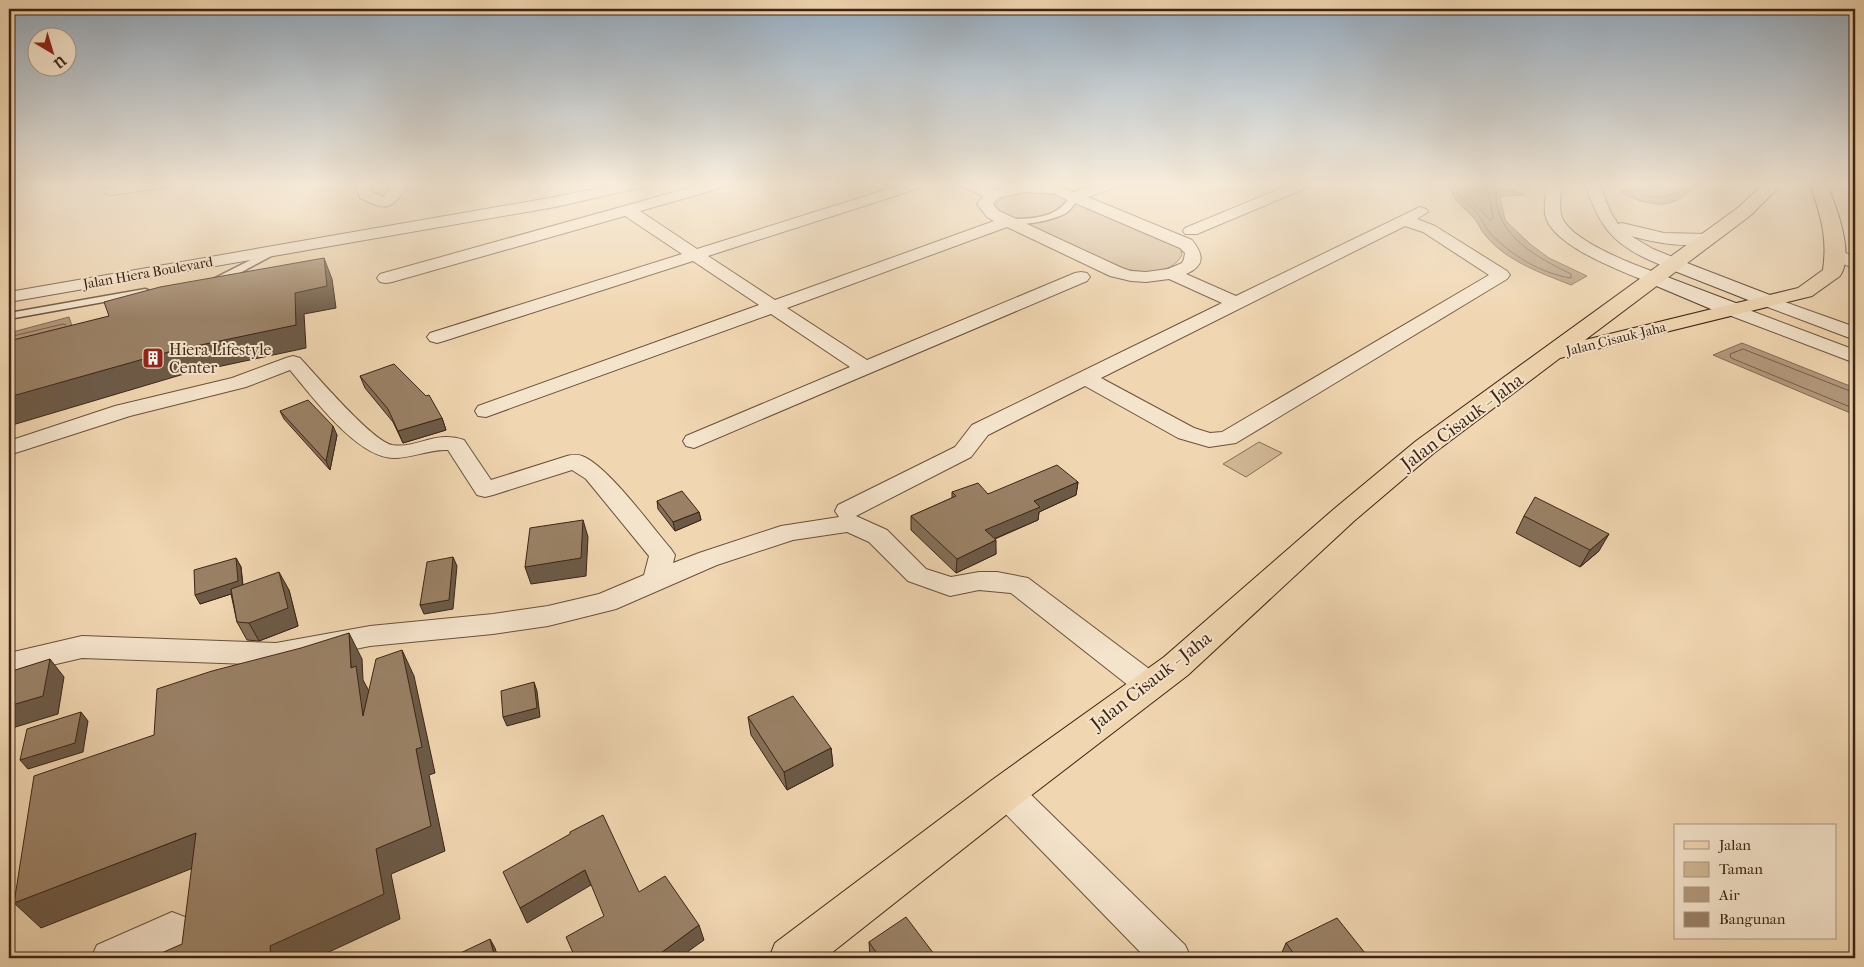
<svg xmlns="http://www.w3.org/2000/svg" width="1864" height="967" font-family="'IM FELL French Canon',serif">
	<rect width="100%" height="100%" fill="#f0d6b1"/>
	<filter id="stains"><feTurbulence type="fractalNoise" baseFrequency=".004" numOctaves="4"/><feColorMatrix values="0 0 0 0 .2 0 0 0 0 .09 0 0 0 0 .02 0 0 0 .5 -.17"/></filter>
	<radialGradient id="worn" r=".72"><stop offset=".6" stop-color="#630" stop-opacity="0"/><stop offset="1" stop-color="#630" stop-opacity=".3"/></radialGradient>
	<!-- green -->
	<g fill="#d2b896" stroke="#886e56">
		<path d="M1019,192L1054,193L1174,244L1181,249L1182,255C1171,276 1140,273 1121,268L997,210L994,206L1003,197Z"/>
		<path d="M1259,442L1282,453L1246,477L1223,464Z"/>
	</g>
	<!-- water -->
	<g fill="#b3997c" stroke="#846a53">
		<path d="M1449,183H1495L1497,187L1524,194L1525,195L1500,196L1505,220L1530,244L1549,258L1587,276L1571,285C1541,273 1506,261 1485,235C1480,230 1478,221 1472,216C1461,204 1451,200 1449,183Z"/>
		<path d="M1632,183H1700C1691,190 1681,200 1670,203C1655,207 1632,200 1620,191L1636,189Z"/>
		<path d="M69,317L74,332L9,349V333Z"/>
		<path d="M1742,343L1855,388V415L1713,355Z"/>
	</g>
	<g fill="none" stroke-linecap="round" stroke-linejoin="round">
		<!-- shore -->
		<g stroke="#785e48" stroke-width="1">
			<path d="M1454,183C1457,198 1468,202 1477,213C1482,219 1485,227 1490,233C1509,254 1542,274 1571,278V274C1537,257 1495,236 1496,193L1492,189L1491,183"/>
			<path d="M1460,183L1465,194L1491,221L1493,218L1489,195L1484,183"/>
			<path d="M1638,183L1641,187V195C1661,201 1676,195 1692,183"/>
			<path d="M9,337L63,324L66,325"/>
			<path d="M1855,393L1743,349L1730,354L1731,358L1855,409"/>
		</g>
		<!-- service casing -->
		<g stroke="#6a503c" stroke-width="3">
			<g id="service">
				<path d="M1071,195L1078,197C1075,203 1072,209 1066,213C1054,220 1015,229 1004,221C1008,218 1013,219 1019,219C1041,218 1060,215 1071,195Z"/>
				<path d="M274,248L278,251L277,253L223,282L214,284L209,281Z"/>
				<path d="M145,289L148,290V294L9,319V313Z"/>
			</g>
		</g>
		<!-- minor casing -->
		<g stroke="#6a503c" stroke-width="2">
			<g id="minor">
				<path d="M138,183H175L173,186L168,187L111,195L106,194L104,191L106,188Z"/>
				<path d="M356,183H370L372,192L383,197L391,187L390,183H404L406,188C389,213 385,209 360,198Z"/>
				<path d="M623,183H649L647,186L555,207L9,302V292L555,197Z"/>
				<path d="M707,183H730L728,186L640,211L697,249L907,183L925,184L923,187L708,256L775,300L994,221L987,217L977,204L983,196L960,186L958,183H977L994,190L1017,184H1040L1057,186L1074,192L1100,183H1121L1119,186L1088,197L1192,240C1204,255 1205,266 1186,274L1236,296L1420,207L1426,209L1428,212L1417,219L1435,226L1507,271L1510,275L1507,279L1236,443L1209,447L1178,438L1085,386L988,435L971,457L856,516L887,530L926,569L951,577L979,572H997L1028,578L1160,677L1164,685L1160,693L1149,697L1138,693L1011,593L979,590L950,596L908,581L869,542L847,532L793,540L717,565L616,609L548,626L493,634L370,646L276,665L82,658L9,675V653L82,636L276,643L370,626L493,614L548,606L599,594L644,575L649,556L586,479L572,470L493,495L485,497L477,495L448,450C430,449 413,458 394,458C357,458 313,397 290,370L246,387L130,416L9,455V441L115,406L232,378L286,358L293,356L300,358C316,375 372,441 392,445C417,449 435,430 464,440L491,480L567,456C572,455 576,454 582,456C607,465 652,527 671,549L675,555L673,563L699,553L781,526L839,517L835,511L838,505L955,447L972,425L1222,303L1169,279L1146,282L1131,281L1110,276L1007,227L787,308L867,360L1075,273L1081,272L1087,273L1090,277L1087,281L694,448L686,446L683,441L686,436L850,367L771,314L486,417L478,416L475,411L478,406L759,305L693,261L444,341L437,343L430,341L427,337L430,333L682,254L625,216L392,282L386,283L380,282L377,278L380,274ZM1025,192L1054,194L1180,248L1185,253L1184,259L1182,263L1168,269L1146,272L1131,271L1122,268L999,211L993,204L998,198ZM1405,226L1423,232L1489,275L1222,432L1210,433L1194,428L1101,378Z"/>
				<path d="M1294,183H1313L1311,186L1197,234H1185L1183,231L1185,228Z"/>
				<path d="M1547,183H1561C1561,193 1559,204 1561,214C1566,240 1637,266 1660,274L1663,278L1660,282L1654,283L1648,282C1621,271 1550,245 1545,214C1544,204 1546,192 1547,183Z"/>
				<path d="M1585,183H1599L1611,213L1618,224L1622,223L1664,233L1707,234L1713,236L1715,239L1713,242C1687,249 1656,243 1631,236L1653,249L1680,260L1683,264L1680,268C1671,270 1663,266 1654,262C1613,245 1598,225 1585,183Z"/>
				<path d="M1836,249L1855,257V269L1830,258L1828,254L1830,250Z"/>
				<path d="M1768,296L1855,327V340L1762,305L1759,301L1762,297Z"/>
				<path d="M1733,304L1855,350V363L1726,314L1724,310L1726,306Z"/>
				<path d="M1006,778L1018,782L1185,945L1191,958H1146L994,802L989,792L994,782Z"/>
				<path d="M172,912L185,917L191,930L185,943L151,958H91L97,945Z"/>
			</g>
		</g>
		<!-- secondary casing -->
		<g stroke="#3d2415" stroke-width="2">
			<g id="secondary">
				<path d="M1674,258L1775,297L1779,301L1775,305L1768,307L1761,305L1667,268L1664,264L1667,260Z"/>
				<path d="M1654,272L1741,305L1744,310L1741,315L1733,316L1725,315L1647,282L1644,278L1647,274Z"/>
			</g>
		</g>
		<!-- primary casing -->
		<g stroke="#3d2415" stroke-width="2">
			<path id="primary" d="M1764,183H1783L1751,215L1585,340L1798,288L1823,270C1828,235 1820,215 1810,183H1826C1836,205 1855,254 1840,276L1812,296L1560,358L1434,453L1354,521L1188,675L1020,804L825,958H769L775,943L992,780L1164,657L1334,509L1416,441L1739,207Z"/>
		</g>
		<!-- service -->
		<use href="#service" fill="#f5e4cc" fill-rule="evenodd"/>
		<!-- minor -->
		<use href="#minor" fill="#f5e4cc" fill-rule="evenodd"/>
		<!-- secondary -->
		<use href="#secondary" fill="#f5e4cc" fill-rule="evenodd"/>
		<!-- primary -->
		<use href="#primary" fill="#f0d6b1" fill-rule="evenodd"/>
	</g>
	<!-- wall -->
	<g fill="#846f58" stroke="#3d2415">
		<path d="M360,376L442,418L446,430L403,443L393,422L365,388Z"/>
		<path d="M280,411L337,435L330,470L284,419Z"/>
		<path d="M1078,482L1076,495L1039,512L1038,520L995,539L996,554L956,573L911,530V516L952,498V492L988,494Z"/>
		<path d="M657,501L699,512L701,520L675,531L658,509Z"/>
		<path d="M1524,516L1599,551L1580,567L1516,533Z"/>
		<path d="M236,558L241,567L243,585L289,590L298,626L259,641L247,640L237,622L231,594L200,604Z"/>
		<path d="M748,717L831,748L833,766L787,790L751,735Z"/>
		<path d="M869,942L937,958H870Z"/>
		<path d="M1286,943L1369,958H1281L1280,957Z"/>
	</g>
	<!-- shaded-wall -->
	<g fill="#6c5a47" stroke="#3d2415">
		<path d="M324,258L332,279L336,308L304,314L306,348L184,374L9,426V397L295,293Z"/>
		<path d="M442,418L446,430L403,443L398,431Z"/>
		<path d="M333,426L337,435L330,470L326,461Z"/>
		<path d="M1078,482L1076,495L1039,512L1038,520L984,543L985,530L1034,501Z"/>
		<path d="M699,512L701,520L675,531L673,522Z"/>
		<path d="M583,520L588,537L586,576L531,584L525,567Z"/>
		<path d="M1609,534L1599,551L1580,567L1590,550Z"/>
		<path d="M996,540V554L956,573L957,559Z"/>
		<path d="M453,557L457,566L453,609L424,614L420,605Z"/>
		<path d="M236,558L241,567L243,590L200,604L195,595Z"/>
		<path d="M279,572L289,590L298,626L259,641L249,623Z"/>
		<path d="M349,633L362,659L363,680L369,691L363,716L351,668Z"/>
		<path d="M402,650L414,676L435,773L429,775L445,851L391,874L400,919L316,958H271L270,946L376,849L416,749Z"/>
		<path d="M50,659L64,677L58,714L9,729V706Z"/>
		<path d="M534,682L537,691L540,717L507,726L503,717Z"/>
		<path d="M81,712L88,721L83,752L28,769L20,760Z"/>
		<path d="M831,748L833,766L787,790L784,772Z"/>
		<path d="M196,833L216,859L41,928L14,903Z"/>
		<path d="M585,870L591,885L527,923L520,908Z"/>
		<path d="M699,925L704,940L679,958H654Z"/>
		<path d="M490,939L495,948L498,958H495Z"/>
	</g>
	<!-- building -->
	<g fill="#9a8166" stroke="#3d2415">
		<path d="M324,258L327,286L295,293L296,325L172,351L9,397V341L109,316L104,302L160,287Z"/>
		<path d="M394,364L426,396L429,395L442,418L398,431L388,409L360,376Z"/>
		<path d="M308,400L333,426L326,461L280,411Z"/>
		<path d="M1057,465L1078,482L1034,501L1040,507L985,530L996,540L957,559L911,516L956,496L952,492L978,483L988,494Z"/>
		<path d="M682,491L699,512L673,522L657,501Z"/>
		<path d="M1535,497L1609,534L1590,550L1524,516Z"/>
		<path d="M583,520L581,558L525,567L530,528Z"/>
		<path d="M453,557L449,600L420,605L427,562Z"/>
		<path d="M236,558L238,581L195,595L194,570Z"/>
		<path d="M279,572L288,608L249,623L237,622L231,589Z"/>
		<path d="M349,633L351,668L356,666L363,716L376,659L402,650L422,747L416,749L431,826L376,849L384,894L270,946L271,958H150L182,944L196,833L14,903L34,776L154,735L157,689L212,671L301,648Z"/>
		<path d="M50,659L43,696L9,706V672Z"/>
		<path d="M534,682L537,708L503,717L501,691Z"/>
		<path d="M793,696L831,748L784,772L748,717Z"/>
		<path d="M81,712L75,743L20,760L27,729Z"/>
		<path d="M603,815L639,892L665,876L699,925L654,958H568L574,955L566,937L604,916L585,870L520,908L503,872L570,834V832Z"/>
		<path d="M906,917L937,958H880L869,942Z"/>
		<path d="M1337,918L1369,958H1297L1286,943Z"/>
		<path d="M490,939L495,958H450Z"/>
	</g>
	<!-- sky -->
	<linearGradient id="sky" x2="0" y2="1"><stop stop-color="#93a9bd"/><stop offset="0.58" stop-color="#f8eddc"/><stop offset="1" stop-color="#f8eddc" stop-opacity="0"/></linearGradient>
	<rect width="1864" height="318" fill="url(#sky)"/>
	<!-- icons -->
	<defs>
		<g id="building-square" transform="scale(1.125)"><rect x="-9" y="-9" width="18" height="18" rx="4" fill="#8f2418" stroke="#f5e4cc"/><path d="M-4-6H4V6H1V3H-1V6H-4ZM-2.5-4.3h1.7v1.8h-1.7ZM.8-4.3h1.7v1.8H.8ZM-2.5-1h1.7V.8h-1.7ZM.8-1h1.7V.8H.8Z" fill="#fff"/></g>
	</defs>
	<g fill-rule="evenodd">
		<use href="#building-square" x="153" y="358"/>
	</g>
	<g text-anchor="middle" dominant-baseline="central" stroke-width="4" stroke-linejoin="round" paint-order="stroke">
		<!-- far-street labels -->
		<g font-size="14" fill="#3d2415" stroke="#f5e4cc">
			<text transform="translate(148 273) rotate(-10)">Jalan Hiera Boulevard</text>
			<text transform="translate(1616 339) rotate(-14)">Jalan Cisauk-Jaha</text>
		</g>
		<!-- poi labels -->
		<g font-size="16" fill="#3d2415" stroke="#f5e4cc" text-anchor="start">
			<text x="169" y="349">Hiera Lifestyle<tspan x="169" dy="18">Center</tspan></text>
		</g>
		<!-- near-street labels -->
		<g font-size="19" fill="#3d2415" stroke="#f5e4cc">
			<text transform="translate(1462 422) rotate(-37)">Jalan Cisauk - Jaha</text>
			<text transform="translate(1151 681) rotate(-38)">Jalan Cisauk - Jaha</text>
		</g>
	</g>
	<!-- margin -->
	<rect width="1864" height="967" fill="none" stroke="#f0d6b1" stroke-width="30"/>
	<rect x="10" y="10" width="1844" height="947" fill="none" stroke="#3d2415" stroke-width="2.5"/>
	<rect x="15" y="15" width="1834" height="937" fill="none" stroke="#3d2415"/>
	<!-- legend -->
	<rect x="1674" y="824" width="162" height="115" fill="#f5e4cc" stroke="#ab9783"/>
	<rect x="1684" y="841" width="25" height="8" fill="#f0d6b1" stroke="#ab9783"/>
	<text x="1719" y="850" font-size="15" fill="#3d2415">Jalan</text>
	<rect x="1684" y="862" width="25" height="15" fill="#d2b896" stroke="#ab9783"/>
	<text x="1719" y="874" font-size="15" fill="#3d2415">Taman</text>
	<rect x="1684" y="887" width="25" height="15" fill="#b3997c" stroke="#ab9783"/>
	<text x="1719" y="900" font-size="15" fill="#3d2415">Air</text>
	<rect x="1684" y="912" width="25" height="15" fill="#9a8166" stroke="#ab9783"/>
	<text x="1719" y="924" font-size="15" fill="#3d2415">Bangunan</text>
	<!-- north arrow -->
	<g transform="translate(52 52) rotate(142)"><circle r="24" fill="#f5e4cc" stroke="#ab9783"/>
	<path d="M0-4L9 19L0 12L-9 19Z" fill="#8f2418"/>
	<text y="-8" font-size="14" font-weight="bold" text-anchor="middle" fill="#3d2415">U</text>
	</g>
	<rect width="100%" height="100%" filter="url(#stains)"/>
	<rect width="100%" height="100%" fill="url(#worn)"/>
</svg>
